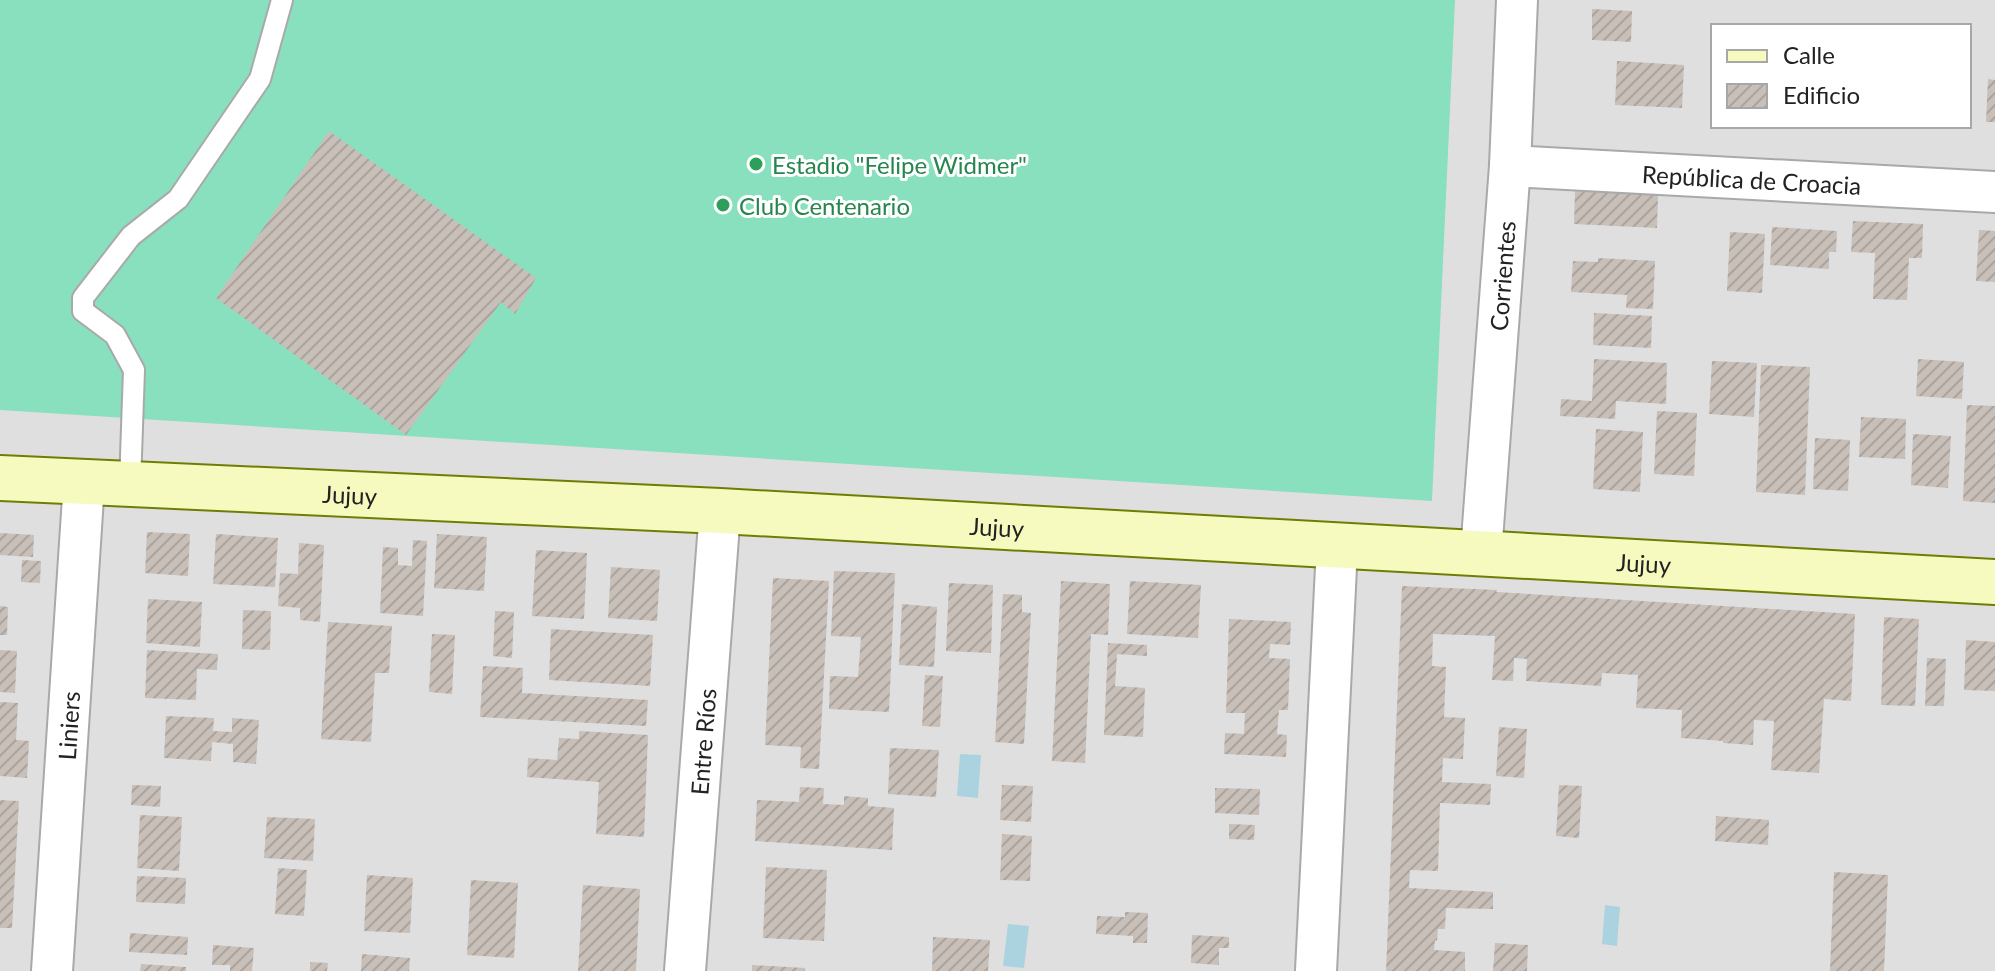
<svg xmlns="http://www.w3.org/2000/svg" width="1995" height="971" font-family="Lato,sans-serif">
	<defs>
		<pattern id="building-hatch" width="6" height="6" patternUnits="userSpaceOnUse" patternTransform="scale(2)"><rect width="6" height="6" fill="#c7bfb8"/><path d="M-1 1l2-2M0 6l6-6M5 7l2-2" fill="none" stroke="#aba49e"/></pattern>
	</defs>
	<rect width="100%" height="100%" fill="#f2efe9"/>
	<!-- residential -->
	<path fill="#e0dfdf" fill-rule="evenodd" d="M0,0H1995V971H0ZM1713,26H1969V126H1713Z"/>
	<!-- pitch -->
	<path fill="#88e0be" d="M0,0H1455L1432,501L0,410Z"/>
	<!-- water -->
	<g fill="#aad3df">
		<path d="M960,754L981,755L978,798L957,796Z"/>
		<path d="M1605,905L1620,907L1617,946L1602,944Z"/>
		<path d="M1008,924L1029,926L1024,968L1003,966Z"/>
	</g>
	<!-- building -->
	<g fill="url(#building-hatch)">
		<path d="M1592,9L1632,11L1631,42L1592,40Z"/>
		<path d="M1617,61L1684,65L1682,108L1615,105Z"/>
		<path d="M1988,79L1995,80V122H1986Z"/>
		<path d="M329,131L536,278L515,314L501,302L406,435L216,298Z"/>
		<path d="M1575,191L1658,195L1657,228L1574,224Z"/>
		<path d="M1853,221L1923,224L1922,258H1909L1907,300L1873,299L1875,253L1851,252Z"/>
		<path d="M1772,227L1837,231L1836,252H1829V269L1770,265Z"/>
		<path d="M1979,230L1995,231V282L1976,281Z"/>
		<path d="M1730,232L1765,234L1762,293L1727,291Z"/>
		<path d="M1598,258L1655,261L1653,309L1626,308L1627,295L1571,292L1573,261L1598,262Z"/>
		<path d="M1594,313L1652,316L1651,348L1593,345Z"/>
		<path d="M1594,359L1667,363L1666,404L1616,401L1615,419L1560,416L1561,399L1592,401Z"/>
		<path d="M1918,359L1964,362L1962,399L1916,396Z"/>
		<path d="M1712,361L1757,363L1754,417L1709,414Z"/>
		<path d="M1761,365L1810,367L1805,495L1756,492Z"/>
		<path d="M1967,405L1995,406V503L1963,501Z"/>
		<path d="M1657,411L1697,413L1694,476L1654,474Z"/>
		<path d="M1861,417L1906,419L1905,459L1859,457Z"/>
		<path d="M1596,429L1643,432L1640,492L1593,489Z"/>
		<path d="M1913,434L1951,436L1948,488L1911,485Z"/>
		<path d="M1815,438L1850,440L1848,491L1813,489Z"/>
		<path d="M147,532L190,534L188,576L145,573Z"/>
		<path d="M0,533L34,535L33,557L0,555Z"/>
		<path d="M216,534L278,538L275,587L213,584Z"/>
		<path d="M437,534L487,537L484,591L434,588Z"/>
		<path d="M413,540L427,541L423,616L380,613L383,547L398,548V565L412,566Z"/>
		<path d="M299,543L324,545L320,622L300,620V608L278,606L280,573L298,574Z"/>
		<path d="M536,550L587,553L584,619L532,616Z"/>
		<path d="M22,560L41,561L40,583L21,582Z"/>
		<path d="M611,567L660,570L657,621L608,618Z"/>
		<path d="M834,571L895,573L889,712L829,709L830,676L858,677L861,637L831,636Z"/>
		<path d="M773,578L829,581L819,769L800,768L801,747L765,745Z"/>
		<path d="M1061,581L1110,584L1108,635L1091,634L1085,763L1052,761Z"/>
		<path d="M1130,581L1201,585L1198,638L1127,634Z"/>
		<path d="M949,583L993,585L991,653L946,651Z"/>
		<path d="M1402,586L1497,590L1496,592L1855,614L1851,701L1824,699L1819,773L1771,770L1774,721L1754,720L1753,745L1723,743V741L1681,738L1682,710L1636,708L1638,675L1602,673L1601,686L1526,681L1527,659L1514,658L1513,681L1492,680L1495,636L1433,634L1432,666L1446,667L1444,717L1465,718L1463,759L1443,758L1442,782L1491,784L1490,805L1440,803L1438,871L1410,870L1409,888L1493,892V909L1446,908L1445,929H1438L1437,941L1435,940L1434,950L1465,952V971H1386Z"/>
		<path d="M1003,594L1022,595V612L1031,613L1024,744L995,742Z"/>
		<path d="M148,599L202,602L200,647L146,643Z"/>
		<path d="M902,604L937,607L934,667L899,665Z"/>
		<path d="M0,606L8,607L7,635H0Z"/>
		<path d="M243,610L271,611L270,650L242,649Z"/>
		<path d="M495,611L514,612L512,658L493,656Z"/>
		<path d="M1884,617L1919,619L1915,706L1881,705Z"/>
		<path d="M1229,619L1291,622L1290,645L1270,644L1269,658L1290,659L1288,710H1279L1277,734L1287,735L1286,757L1224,754L1225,733L1244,734L1245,713H1226Z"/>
		<path d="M328,622L392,626L389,673H375L371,742L321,739Z"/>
		<path d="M551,629L653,635L650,686L549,680Z"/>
		<path d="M432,634L455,635L452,694L429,692Z"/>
		<path d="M1966,640L1995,642V691L1964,690Z"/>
		<path d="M1108,643L1147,645V656L1117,654L1115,686L1145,688L1143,737L1104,735Z"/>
		<path d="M0,650L17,651L15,693L0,692Z"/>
		<path d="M147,650L218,654L217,670L197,669L196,700L145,698Z"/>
		<path d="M1927,658L1946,659L1944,706H1925Z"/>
		<path d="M483,666L523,668L522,693L648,700L646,726L480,717Z"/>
		<path d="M925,675L943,676L940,727L922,726Z"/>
		<path d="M0,702L18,703L16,740L29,741L27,778L0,776Z"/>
		<path d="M166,716L214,718L213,731L232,732V718L259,720L256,764L233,762V744L212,742L211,761L164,758Z"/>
		<path d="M1499,727L1527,729L1524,778L1496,776Z"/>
		<path d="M579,731L648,735L644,837L596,834L599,782L527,777L528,758L557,760L559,738L579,739Z"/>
		<path d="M890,748L939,750L936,797L888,794Z"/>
		<path d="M132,785L161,786L160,807L131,805Z"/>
		<path d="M1002,785L1033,786L1031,822L1000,820Z"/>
		<path d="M1559,785L1582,786L1579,838L1556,836Z"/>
		<path d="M800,787L824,788L823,804L844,805V796L868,798V806L894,808L892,850L755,841L757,800L799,802Z"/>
		<path d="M1215,788L1260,789L1259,815L1215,813Z"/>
		<path d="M0,800L19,801L12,928H0Z"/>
		<path d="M140,815L182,817L179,871L137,868Z"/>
		<path d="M1716,816L1769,820L1768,845L1715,841Z"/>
		<path d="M267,817L315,819L313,861L264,858Z"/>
		<path d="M1229,824L1255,825L1254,840L1229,839Z"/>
		<path d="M1002,834L1032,836L1030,881L1000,880Z"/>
		<path d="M766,867L827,870L824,941L763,938Z"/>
		<path d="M278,868L307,870L304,916L275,914Z"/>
		<path d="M1834,872L1888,875L1884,971H1830Z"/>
		<path d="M367,875L413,878L410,933L364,931Z"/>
		<path d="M137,876L186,878L185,904L136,902Z"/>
		<path d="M471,880L518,883L514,958L467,955Z"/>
		<path d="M583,885L640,889L636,971H578Z"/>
		<path d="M1125,912L1148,913L1147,943H1133V936L1096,934L1097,916L1125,917Z"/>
		<path d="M130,933L188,937L187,955L129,952Z"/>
		<path d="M1192,935L1229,937V948H1219V965L1191,963Z"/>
		<path d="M933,937L990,940L988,971H932Z"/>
		<path d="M1495,943L1528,945L1527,971H1493Z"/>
		<path d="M213,945L254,948L252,971H230V965H212Z"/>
		<path d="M362,954L410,958L409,971H361Z"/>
		<path d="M310,962L328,963L327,971H310Z"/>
		<path d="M141,964L186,967V971H140Z"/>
		<path d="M752,965L805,968V971H752Z"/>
	</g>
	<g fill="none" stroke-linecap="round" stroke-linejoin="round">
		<!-- service casing -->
		<g stroke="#a9a9a9" stroke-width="24">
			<path id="service" d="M130,484L134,370L115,335L83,311V298L131,236L178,199L260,79L282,0"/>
		</g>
		<!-- minor casing -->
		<g stroke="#a9a9a9" stroke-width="44">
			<g id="minor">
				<path id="s1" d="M1510,166L1995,192"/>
				<path id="s2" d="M1481,553L1510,166L1517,0"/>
				<path id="s3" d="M52,971L84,482"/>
				<path id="s4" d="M685,971L720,511"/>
				<path d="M1316,971L1337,547"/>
			</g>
		</g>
		<!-- secondary casing -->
		<g stroke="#707d05" stroke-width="48">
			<g id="secondary">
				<path id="s5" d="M0,478L720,511L1995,582"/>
			</g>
		</g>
		<!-- service -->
		<use href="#service" stroke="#fff" stroke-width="20"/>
		<!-- minor -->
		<use href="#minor" stroke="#fff" stroke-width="40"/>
		<!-- secondary -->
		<use href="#secondary" stroke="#f7fabf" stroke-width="44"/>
	</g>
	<!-- markers -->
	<g fill="#2e9e5b" stroke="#fff" stroke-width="3">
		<circle cx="756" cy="164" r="8"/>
		<circle cx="723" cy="205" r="8"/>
	</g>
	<g text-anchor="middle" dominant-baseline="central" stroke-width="6" stroke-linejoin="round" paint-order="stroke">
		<!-- leisure labels -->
		<g font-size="24" fill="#27864d" stroke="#fff" text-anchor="start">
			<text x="772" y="164">Estadio "Felipe Widmer"</text>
			<text x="739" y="205">Club Centenario</text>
		</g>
		<!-- street labels -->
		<g font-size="24" fill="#222" stroke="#fff">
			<text stroke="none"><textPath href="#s1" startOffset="242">República de Croacia</textPath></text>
			<text stroke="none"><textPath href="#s2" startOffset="278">Corrientes</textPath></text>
			<text stroke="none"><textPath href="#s5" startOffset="350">Jujuy</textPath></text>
			<text stroke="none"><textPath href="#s5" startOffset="998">Jujuy</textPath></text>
			<text stroke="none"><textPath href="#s5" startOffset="1646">Jujuy</textPath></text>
			<text stroke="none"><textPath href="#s3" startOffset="246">Liniers</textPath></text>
			<text stroke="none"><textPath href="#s4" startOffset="230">Entre Ríos</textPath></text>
		</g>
	</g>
	<!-- legend -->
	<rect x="1711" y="24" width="260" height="104" fill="#ffffff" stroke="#a7a7a7" stroke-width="2"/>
	<rect x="1727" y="50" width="40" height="12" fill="#f7fabf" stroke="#a7a7a7" stroke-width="2"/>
	<text x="1783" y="64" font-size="24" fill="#222222">Calle</text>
	<rect x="1727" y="84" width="40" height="24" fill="url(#building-hatch)" stroke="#a7a7a7" stroke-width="2"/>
	<text x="1783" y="104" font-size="24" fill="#222222">Edificio</text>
</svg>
